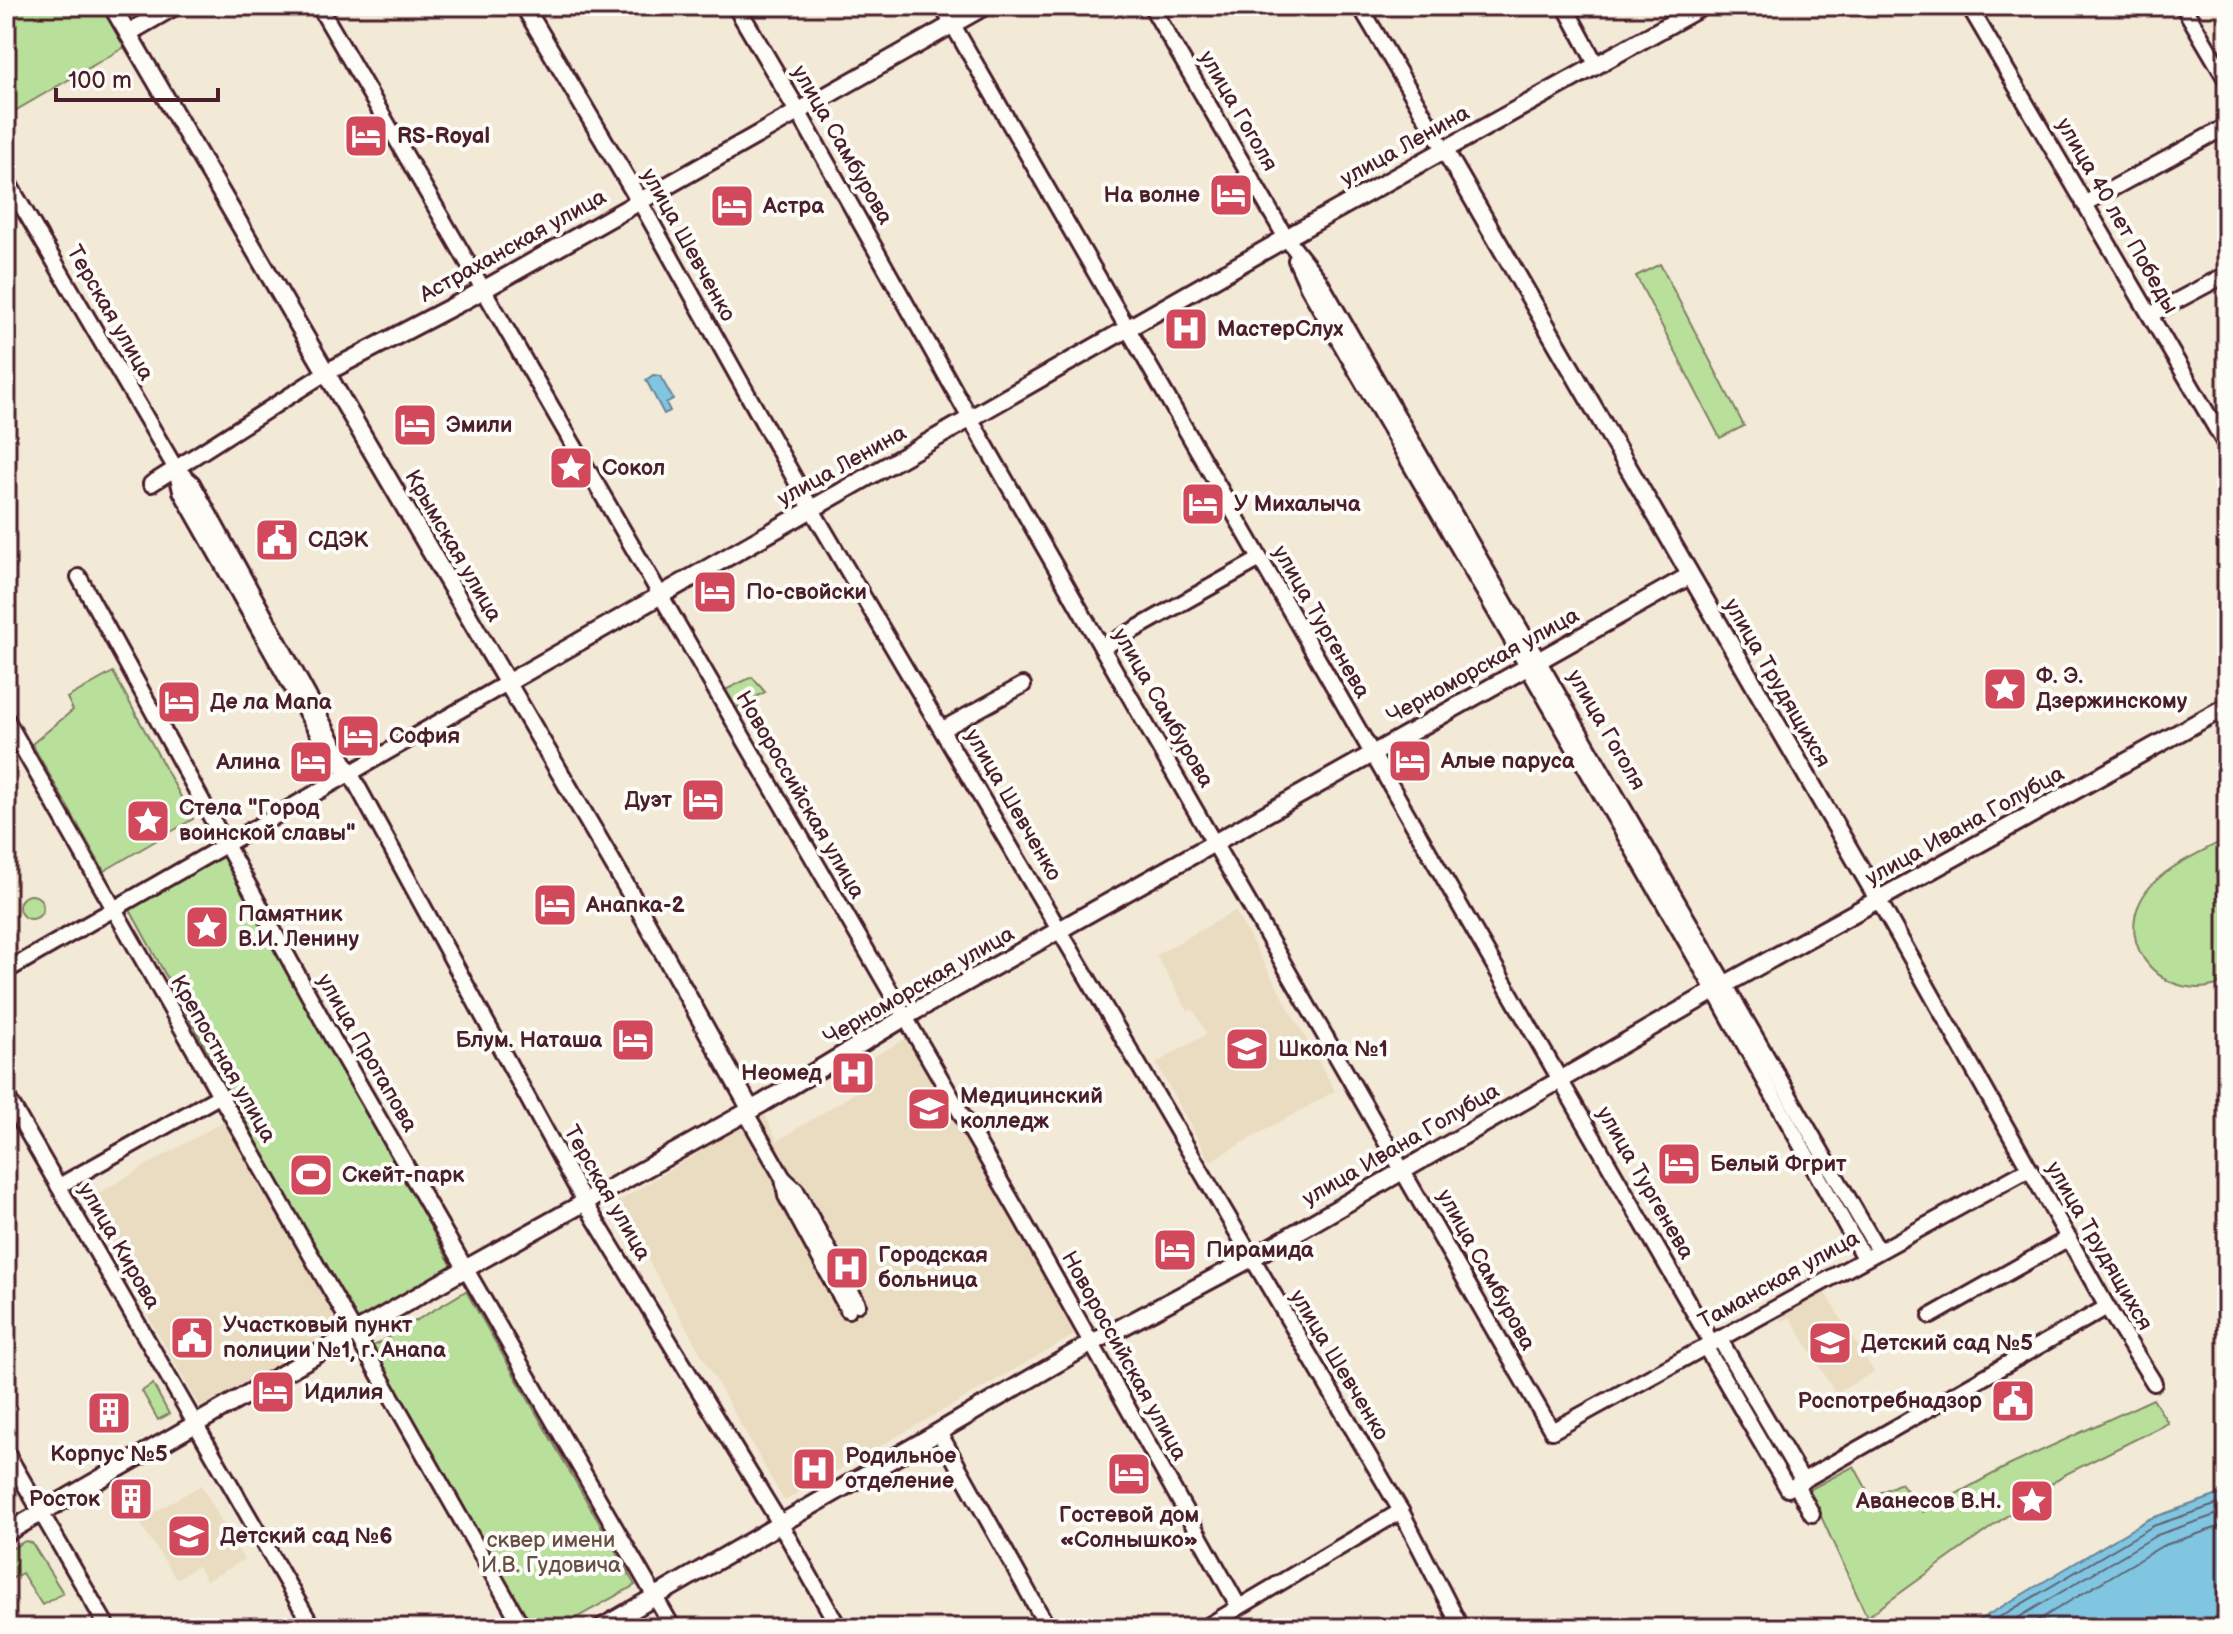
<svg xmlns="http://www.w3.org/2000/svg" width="2233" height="1634" font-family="'Balsamiq Sans',sans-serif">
	<rect width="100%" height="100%" fill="#f2e9d7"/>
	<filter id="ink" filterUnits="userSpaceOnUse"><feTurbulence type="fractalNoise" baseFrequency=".0125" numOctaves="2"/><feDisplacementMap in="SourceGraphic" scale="16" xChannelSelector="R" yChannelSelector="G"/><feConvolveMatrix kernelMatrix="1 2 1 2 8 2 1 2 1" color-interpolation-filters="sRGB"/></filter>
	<g filter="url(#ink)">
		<!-- built -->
		<g fill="#eadcc1">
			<path d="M1235,911L1335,1091L1210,1161L1156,1063L1207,1034L1193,1009L1188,1011L1156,955Z"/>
			<path d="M909,1037L1078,1333L784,1501L616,1203L764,1112L777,1141L876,1080L864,1062Z"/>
			<path d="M226,1120L344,1327L201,1409L83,1202Z"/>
			<path d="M1822,1288L1874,1372L1835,1393L1790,1317L1781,1321L1777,1313Z"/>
			<path d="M201,1485L244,1560L206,1581L198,1566L176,1579L139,1521Z"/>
		</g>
		<!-- green -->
		<g fill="#b8e09b" stroke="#818063" stroke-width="2">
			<path d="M6,6H107L130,44L6,116Z"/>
			<path d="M1660,264L1744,426L1720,438L1636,276Z"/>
			<path d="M113,672L193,819L104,871L32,744L73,710L67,698Z"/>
			<path d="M752,677L765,692L731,711L721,692Z"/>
			<path d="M2227,838V981C2169,1009 2108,946 2146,892C2163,867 2201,853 2227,838Z"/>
			<path d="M223,851L453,1268L356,1323L129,908Z"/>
			<circle cx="31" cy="907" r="12"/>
			<path d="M466,1291L635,1585L558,1628H529L370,1348Z"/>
			<path d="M153,1384L169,1414L158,1420L142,1391Z"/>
			<path d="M2153,1399L2168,1423L2062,1476L1867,1617L1809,1490L1854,1466L1871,1497L1901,1483L1923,1512L2004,1468Z"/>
			<path d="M25,1541L32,1543L63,1593L42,1605L22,1573L6,1582V1552Z"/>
		</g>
		<!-- water -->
		<g fill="#80c6e1" stroke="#6a8398" stroke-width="2">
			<path d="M653,375L660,376L673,399L666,403L670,411L664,414L646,380Z"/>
			<path d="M2227,1492V1628H1966L2149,1519Z"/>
		</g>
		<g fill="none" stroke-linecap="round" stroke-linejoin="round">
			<!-- shore -->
			<g stroke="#606274" stroke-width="2">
				<path d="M1981,1628L2153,1526L2227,1501"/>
				<path d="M2001,1628L2157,1535L2227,1511"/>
				<path d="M2025,1628L2162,1546L2227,1524"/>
			</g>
			<!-- minor casing -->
			<g stroke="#4a1f2b" stroke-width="20">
				<g id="minor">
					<path d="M319,6L1021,1217L1239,1607"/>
					<path d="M942,6L1711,1342"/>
					<path d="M1151,6L1286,238L1319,280L1878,1250"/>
					<path d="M1360,6L1444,149"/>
					<path d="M1565,6L1596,64"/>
					<path d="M1969,6L2227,447"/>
					<path d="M2183,6L2227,81"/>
					<path d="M799,113L971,420L1552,1431L2029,1169"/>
					<path d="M6,179L176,469L181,491L328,751L343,768"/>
					<path d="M639,200L811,508L1401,1511L1461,1628"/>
					<path d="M2084,204L2227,126"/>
					<path d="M1296,260L1308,287L1709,981L1864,1258"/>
					<path d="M2150,315L2227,274"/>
					<path d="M176,469L192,483L585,1203L781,1525L839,1628"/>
					<path d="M151,484L327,372"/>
					<path d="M79,577L334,1041L673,1628"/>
					<path d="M1102,648L1260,559"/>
					<path d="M6,719L523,1628"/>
					<path d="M943,729L1023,685"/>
					<path d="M1878,899L2107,1307L2154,1383"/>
					<path d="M6,971L507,683"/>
					<path d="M6,1095L313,1628"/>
					<path d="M746,1113L783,1178L786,1196L848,1310"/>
					<path d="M783,1178L796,1190L858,1304"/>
					<path d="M59,1186L219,1096"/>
					<path d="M1931,1316L2069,1238"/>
					<path d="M1719,1338L1803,1481"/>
					<path d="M1705,1346L1788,1489L2107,1307"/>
					<path d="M940,1434L1048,1628"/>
					<path d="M6,1452L108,1628"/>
					<path d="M1796,1485L1812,1514"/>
					<path d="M1204,1628L1401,1511"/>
				</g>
			</g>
			<!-- tertiary casing -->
			<g stroke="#4a1f2b" stroke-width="22">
				<g id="tertiary">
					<path d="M112,6L629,891L751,1110"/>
					<path d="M524,6L639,200"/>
					<path d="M736,6L799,113"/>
					<path d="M128,33L175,6"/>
					<path d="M1444,149L1878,899"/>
					<path d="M327,372L467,299L985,6"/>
					<path d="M507,683L1286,238L1703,6"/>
					<path d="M6,1533L465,1269L763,1103L917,1010L1689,576"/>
					<path d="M601,1628L1092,1343L1250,1259L1726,984L2227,706"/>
				</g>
			</g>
			<!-- minor -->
			<use href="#minor" stroke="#fdfcf7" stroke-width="14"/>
			<!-- tertiary -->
			<use href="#tertiary" stroke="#fdfcf7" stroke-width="16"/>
		</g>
	</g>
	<!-- icons -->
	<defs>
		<g id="hotel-square" transform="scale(2.3)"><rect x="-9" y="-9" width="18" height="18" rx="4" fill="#d1495b" stroke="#fdfcf7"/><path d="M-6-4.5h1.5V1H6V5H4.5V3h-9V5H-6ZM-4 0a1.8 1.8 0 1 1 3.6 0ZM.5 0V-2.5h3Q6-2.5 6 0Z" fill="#fff"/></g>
		<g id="hospital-square" transform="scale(2.3)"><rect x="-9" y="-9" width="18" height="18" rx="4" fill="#d1495b" stroke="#fdfcf7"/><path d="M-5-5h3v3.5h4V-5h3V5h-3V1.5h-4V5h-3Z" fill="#fff"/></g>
		<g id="sight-square" transform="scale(2.3)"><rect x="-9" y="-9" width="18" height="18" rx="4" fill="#d1495b" stroke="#fdfcf7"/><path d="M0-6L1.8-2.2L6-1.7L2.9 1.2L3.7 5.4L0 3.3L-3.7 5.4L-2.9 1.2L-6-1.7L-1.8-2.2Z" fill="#fff"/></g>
		<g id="civic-square" transform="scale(2.3)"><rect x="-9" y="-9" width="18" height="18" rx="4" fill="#d1495b" stroke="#fdfcf7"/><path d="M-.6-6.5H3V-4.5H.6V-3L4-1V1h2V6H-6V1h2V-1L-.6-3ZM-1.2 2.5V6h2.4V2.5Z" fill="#fff"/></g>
		<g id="school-square" transform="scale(2.3)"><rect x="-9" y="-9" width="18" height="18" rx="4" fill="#d1495b" stroke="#fdfcf7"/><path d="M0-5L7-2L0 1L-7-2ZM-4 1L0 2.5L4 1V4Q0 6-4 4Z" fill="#fff"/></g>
		<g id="university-square" transform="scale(2.3)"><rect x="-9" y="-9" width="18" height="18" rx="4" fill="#d1495b" stroke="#fdfcf7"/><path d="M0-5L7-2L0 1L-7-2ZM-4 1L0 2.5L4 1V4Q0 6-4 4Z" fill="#fff"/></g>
		<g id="stadium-square" transform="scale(2.3)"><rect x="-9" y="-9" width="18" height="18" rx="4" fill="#d1495b" stroke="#fdfcf7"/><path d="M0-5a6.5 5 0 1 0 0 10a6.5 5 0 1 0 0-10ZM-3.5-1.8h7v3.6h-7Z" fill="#fff"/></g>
		<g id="building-square" transform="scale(2.3)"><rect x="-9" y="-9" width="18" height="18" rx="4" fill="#d1495b" stroke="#fdfcf7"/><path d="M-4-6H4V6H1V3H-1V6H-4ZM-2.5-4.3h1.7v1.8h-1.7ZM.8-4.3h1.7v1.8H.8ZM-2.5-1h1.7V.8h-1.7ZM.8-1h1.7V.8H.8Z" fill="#fff"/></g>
	</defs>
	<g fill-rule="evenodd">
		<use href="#hotel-square" x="366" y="136"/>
		<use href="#hotel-square" x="1231" y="195"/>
		<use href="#hotel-square" x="732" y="206"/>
		<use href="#hospital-square" x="1186" y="329"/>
		<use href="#hotel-square" x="415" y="425"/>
		<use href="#sight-square" x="571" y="468"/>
		<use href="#hotel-square" x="1203" y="504"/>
		<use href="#civic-square" x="277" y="540"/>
		<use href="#hotel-square" x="715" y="592"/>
		<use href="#sight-square" x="2005" y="689"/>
		<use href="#hotel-square" x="179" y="702"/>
		<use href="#hotel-square" x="358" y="736"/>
		<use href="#hotel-square" x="1410" y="761"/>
		<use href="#hotel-square" x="311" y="762"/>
		<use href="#hotel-square" x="703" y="800"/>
		<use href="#sight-square" x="148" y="821"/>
		<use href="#hotel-square" x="555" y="905"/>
		<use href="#sight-square" x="207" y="927"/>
		<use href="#hotel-square" x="633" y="1040"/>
		<use href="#school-square" x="1247" y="1049"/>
		<use href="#hospital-square" x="853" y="1073"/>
		<use href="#university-square" x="929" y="1109"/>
		<use href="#hotel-square" x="1679" y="1164"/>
		<use href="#stadium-square" x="311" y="1175"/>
		<use href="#hotel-square" x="1175" y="1250"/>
		<use href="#hospital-square" x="847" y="1268"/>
		<use href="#civic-square" x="192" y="1338"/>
		<use href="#school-square" x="1830" y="1343"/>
		<use href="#hotel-square" x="273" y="1392"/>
		<use href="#civic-square" x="2013" y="1401"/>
		<use href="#building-square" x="109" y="1413"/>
		<use href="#hospital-square" x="814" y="1469"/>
		<use href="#hotel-square" x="1129" y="1474"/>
		<use href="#building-square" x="131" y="1499"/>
		<use href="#sight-square" x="2032" y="1501"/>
		<use href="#school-square" x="189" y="1536"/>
	</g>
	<g text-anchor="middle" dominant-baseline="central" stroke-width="8" stroke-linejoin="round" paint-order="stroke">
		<!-- street labels -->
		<g font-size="22" fill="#4a1f2b" stroke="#fdfcf7">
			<text transform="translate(1238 111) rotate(60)">улица Гоголя</text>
			<text transform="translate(842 145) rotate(60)">улица Самбурова</text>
			<text transform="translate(1405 146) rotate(-29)">улица Ленина</text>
			<text transform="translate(2117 216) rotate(60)">улица 40 лет Победы</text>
			<text transform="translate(688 245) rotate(61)">улица Шевченко</text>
			<text transform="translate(513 246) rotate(-29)">Астраханская улица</text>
			<text transform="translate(110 313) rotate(60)">Терская улица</text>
			<text transform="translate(842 466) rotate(-29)">улица Ленина</text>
			<text transform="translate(453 546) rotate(60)">Крымская улица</text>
			<text transform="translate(1321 622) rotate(60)">улица Тургенева</text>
			<text transform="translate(1483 666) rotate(-29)">Черноморская улица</text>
			<text transform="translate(1777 683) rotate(60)">улица Трудящихся</text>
			<text transform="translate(1163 708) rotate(60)">улица Самбурова</text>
			<text transform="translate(1606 730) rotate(60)">улица Гоголя</text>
			<text transform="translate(800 795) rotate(60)">Новороссийская улица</text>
			<text transform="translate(1013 805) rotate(60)">улица Шевченко</text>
			<text transform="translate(1965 826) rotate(-29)">улица Ивана Голубца</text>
			<text transform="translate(919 986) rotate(-30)">Черноморская улица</text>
			<text transform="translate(367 1053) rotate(60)">улица Протапова</text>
			<text transform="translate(223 1059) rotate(60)">Крепостная улица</text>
			<text transform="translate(1401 1145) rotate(-30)">улица Ивана Голубца</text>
			<text transform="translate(1645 1183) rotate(60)">улица Тургенева</text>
			<text transform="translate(607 1193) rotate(60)">Терская улица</text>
			<text transform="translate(119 1246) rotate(60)">улица Кирова</text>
			<text transform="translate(2099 1246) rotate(60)">улица Трудящихся</text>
			<text transform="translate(1486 1270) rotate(61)">улица Самбурова</text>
			<text transform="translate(1779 1280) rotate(-29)">Таманская улица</text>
			<text transform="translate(1124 1356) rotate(61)">Новороссийская улица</text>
			<text transform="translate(1339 1365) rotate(59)">улица Шевченко</text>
		</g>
		<!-- poi labels -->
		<g font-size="22" font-weight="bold" fill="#4a1f2b" stroke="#fdfcf7" text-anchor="start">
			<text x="397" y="136">RS-Royal</text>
			<text x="1200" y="195" text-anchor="end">На волне</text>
			<text x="763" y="206">Астра</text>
			<text x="1217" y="329">МастерСлух</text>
			<text x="446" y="425">Эмили</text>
			<text x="602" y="468">Сокол</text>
			<text x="1234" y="504">У Михалыча</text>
			<text x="308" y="540">СДЭК</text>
			<text x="746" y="592">По-свойски</text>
			<text x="2036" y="676">Ф. Э.<tspan x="2036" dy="25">Дзержинскому</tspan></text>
			<text x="210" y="702">Де ла Мапа</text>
			<text x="389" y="736">София</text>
			<text x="1441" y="761">Алые паруса</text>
			<text x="280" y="762" text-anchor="end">Алина</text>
			<text x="672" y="800" text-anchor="end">Дуэт</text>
			<text x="179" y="808">Стела "Город<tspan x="179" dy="25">воинской славы"</tspan></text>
			<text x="586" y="905">Анапка-2</text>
			<text x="238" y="914">Памятник<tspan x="238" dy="25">В.И. Ленину</tspan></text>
			<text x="602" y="1040" text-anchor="end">Блум. Наташа</text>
			<text x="1278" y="1049">Школа №1</text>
			<text x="822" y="1073" text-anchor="end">Неомед</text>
			<text x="960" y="1096">Медицинский<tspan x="960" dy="25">колледж</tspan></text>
			<text x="1710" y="1164">Белый Фгрит</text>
			<text x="342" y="1175">Скейт-парк</text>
			<text x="1206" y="1250">Пирамида</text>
			<text x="878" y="1255">Городская<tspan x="878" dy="25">больница</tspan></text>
			<text x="223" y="1325">Участковый пункт<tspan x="223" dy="25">полиции №1, г. Анапа</tspan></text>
			<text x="1861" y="1343">Детский сад №5</text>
			<text x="304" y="1392">Идилия</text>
			<text x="1982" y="1401" text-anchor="end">Роспотребнадзор</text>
			<text x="109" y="1454" text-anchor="middle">Корпус №5</text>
			<text x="845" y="1456">Родильное<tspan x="845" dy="25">отделение</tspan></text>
			<text x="100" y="1499" text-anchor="end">Росток</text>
			<text x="2001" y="1501" text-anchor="end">Аванесов В.Н.</text>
			<text x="1129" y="1515" text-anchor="middle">Гостевой дом<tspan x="1129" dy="25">«Солнышко»</tspan></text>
			<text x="220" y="1536">Детский сад №6</text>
		</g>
		<!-- park labels -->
		<g font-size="22" fill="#664f47" stroke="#fdfcf7">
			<text x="551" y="1540">сквер имени<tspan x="551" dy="25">И.В. Гудовича</tspan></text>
		</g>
	</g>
	<!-- margin -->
	<rect width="2233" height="1634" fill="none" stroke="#fdfcf7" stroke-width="32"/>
	<rect x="16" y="16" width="2201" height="1602" fill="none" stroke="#4a1f2b" stroke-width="3" filter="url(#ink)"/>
	<!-- scale -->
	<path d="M56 88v12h162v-12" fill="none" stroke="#4a1f2b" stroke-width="4"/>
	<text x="68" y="88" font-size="24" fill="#4a1f2b" stroke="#fdfcf7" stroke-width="6" paint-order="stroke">100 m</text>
</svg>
